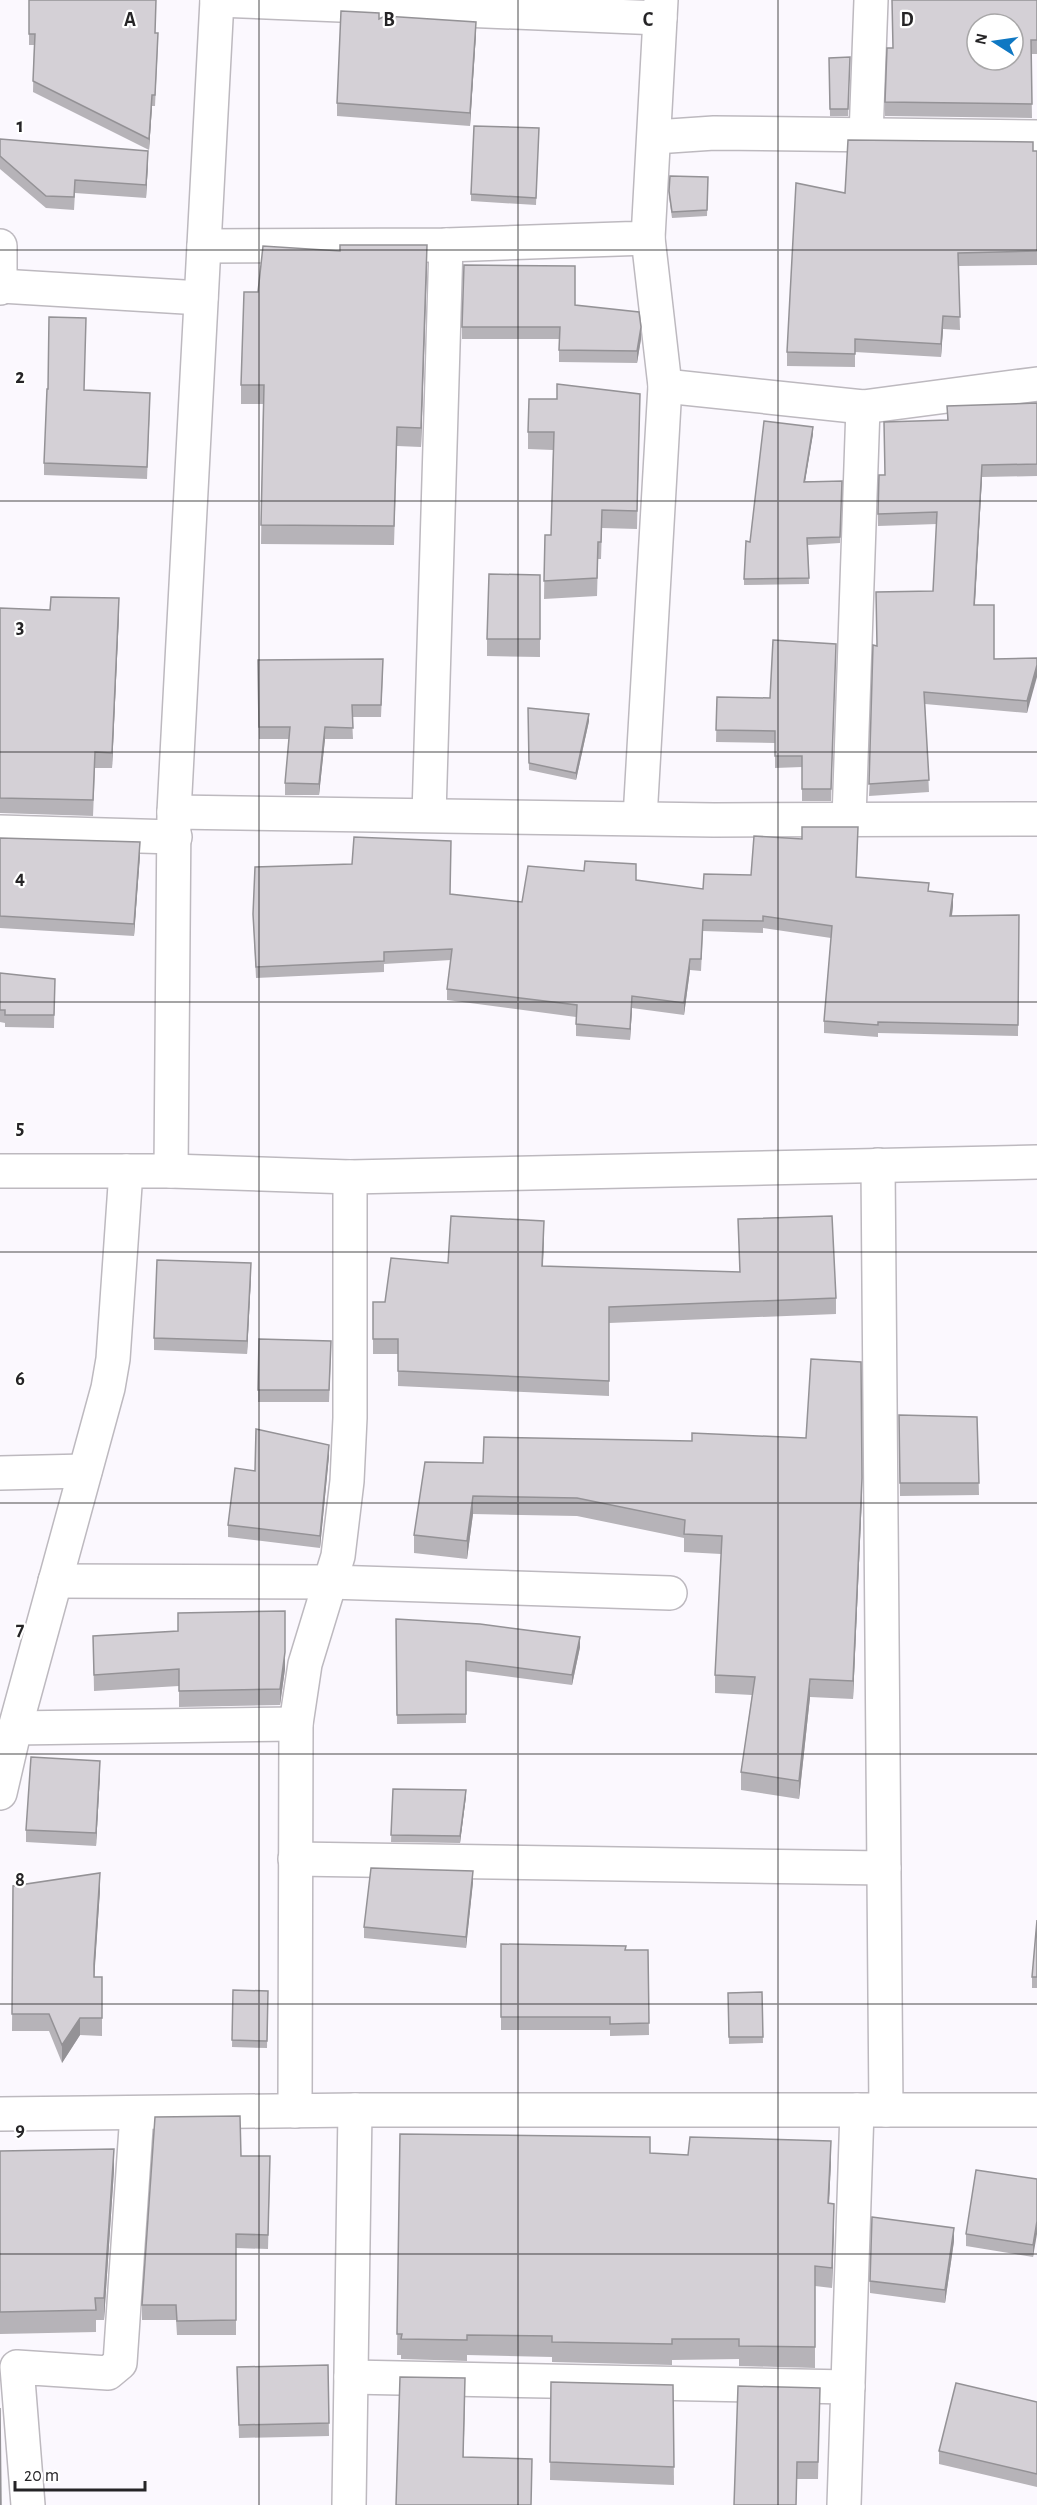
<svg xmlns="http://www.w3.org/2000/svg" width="1037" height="2505" font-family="'Alegreya Sans',sans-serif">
	<rect width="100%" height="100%" fill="#fbf8fe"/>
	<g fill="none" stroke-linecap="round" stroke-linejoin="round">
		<!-- street casing -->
		<g stroke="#bdb9bf" stroke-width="36">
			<g id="street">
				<path d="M217,0L660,18"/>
				<path d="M866,136L871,0"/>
				<path d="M655,137L714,133L1037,137"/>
				<path d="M0,246V288"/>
				<path d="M204,246L446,245L648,238L661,0"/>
				<path d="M0,286L201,298"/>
				<path d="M665,386L863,407L1037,384"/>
				<path d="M174,812L714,820L1037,819"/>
				<path d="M429,815L446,245"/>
				<path d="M640,818L665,386L648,238"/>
				<path d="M849,819L863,407"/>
				<path d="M0,832L175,837"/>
				<path d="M878,1165L886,2110"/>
				<path d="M0,1171H171L350,1177L1037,1162"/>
				<path d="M171,1171L174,812L217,0"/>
				<path d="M0,1473L85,1471"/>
				<path d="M55,1581L330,1582L670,1593"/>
				<path d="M15,1728L296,1724"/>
				<path d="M0,1793L15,1728L108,1388L113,1359L126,1171"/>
				<path d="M295,1859L884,1868"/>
				<path d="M295,2111L296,1724L305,1664L338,1556L347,1481L350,1418V1177"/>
				<path d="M0,2114L355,2110H1037"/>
				<path d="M351,2377L848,2387"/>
				<path d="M28,2505L17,2367L108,2373L120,2363L137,2113"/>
				<path d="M349,2505L355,2110"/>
				<path d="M844,2505L857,2110"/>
			</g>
		</g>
		<!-- street -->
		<use href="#street" stroke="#fff" stroke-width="33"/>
	</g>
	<!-- wall -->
	<g fill="#b6b3b8">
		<path d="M29,0L155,33L158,44L155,106H152L149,150L33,92L34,45H29Z"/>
		<path d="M1037,0V54H1031L1032,118L885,116V102L892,48Z"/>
		<path d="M379,19L476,34L470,126L337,116V103Z"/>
		<path d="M850,57L848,116H830L829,58Z"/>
		<path d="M539,128L536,205L471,201V194Z"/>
		<path d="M0,139L148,163L146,198L75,193L74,210L46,208L0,169Z"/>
		<path d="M1033,151H1037V265L958,266L960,330L943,329L941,357L855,352V367L787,366V352L845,193Z"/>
		<path d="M670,176L708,177L707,216L672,218L669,197Z"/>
		<path d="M427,264L421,447L397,446L394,545L261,544L263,404H241V385L258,292Z"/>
		<path d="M575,305L641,339L637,363L559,362V339H462V327Z"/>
		<path d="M84,390L150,404L147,479L44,475V463Z"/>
		<path d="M640,394L637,529L602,528L601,559H598L597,596L544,599L545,535H551L553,450L528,449V432L557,399Z"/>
		<path d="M1037,403V476L982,477L975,605L994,659L1037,658L1027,713L925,704L929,792L869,796L877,646L933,591L937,524L878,526V514L885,475L947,420V406Z"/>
		<path d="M813,434L805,481H842L840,543L808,545L809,584L744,585V579L750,542Z"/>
		<path d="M540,575V657L487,656V639Z"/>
		<path d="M0,608L119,614L112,768H95L93,816L0,813Z"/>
		<path d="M836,644L831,801H802V767L775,768V743L716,742L717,697L770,698Z"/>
		<path d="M258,660L383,671L381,717H352L353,739H325L319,795H285V783L289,739H259Z"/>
		<path d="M528,708L589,721L576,780L529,770Z"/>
		<path d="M0,838L140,855L134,936L0,928Z"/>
		<path d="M858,838L856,877L929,892L953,906L952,916L1019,915L1018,1036L878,1033V1037L824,1033V1021L831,938L763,928V933L703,931L701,971L690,970L684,1015L632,1008L630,1040L576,1036V1017L447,1000V989L451,960L384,964V972L256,978L253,914L352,864L450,894L522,902L636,880L703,889L751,875L802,839Z"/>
		<path d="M0,973L55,979L54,1028L5,1027V1023L0,1022Z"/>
		<path d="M738,1219L836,1298V1314L609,1323V1396L398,1386V1354H373V1302H385L448,1263L544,1237L543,1266L740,1272Z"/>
		<path d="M251,1276L247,1354L154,1350V1338Z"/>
		<path d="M331,1354L329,1402H258V1390Z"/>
		<path d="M899,1415L977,1417L979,1495L900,1496Z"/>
		<path d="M329,1456L320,1548L228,1537V1525L255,1471Z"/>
		<path d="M425,1462L862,1496L853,1699L810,1697L799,1799L741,1790V1772L752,1695L715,1693V1675L721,1554L684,1552V1538L577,1516L473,1514L467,1559L414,1553V1535Z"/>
		<path d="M396,1619L580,1647L572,1685L466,1671V1723L397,1724Z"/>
		<path d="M93,1636L285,1669L280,1705L179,1707V1686L94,1691Z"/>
		<path d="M100,1774L96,1846L26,1842V1830Z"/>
		<path d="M393,1789L466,1796L460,1843L391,1842Z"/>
		<path d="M473,1882L466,1948L364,1938V1927Z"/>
		<path d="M13,1886L100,1890L94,1977H102V2036L80,2035L62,2063L49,2031H12Z"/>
		<path d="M1037,1920V1988H1032V1977Z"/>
		<path d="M501,1944L626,1950H648L649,2035L610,2036V2030H501Z"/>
		<path d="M233,1990L268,1991L267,2048L232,2047Z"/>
		<path d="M762,1992L763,2043L729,2044L728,1993Z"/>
		<path d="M400,2134L650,2153L831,2162L829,2203L834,2224L832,2288L815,2286V2368L739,2366V2359L672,2360V2365L552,2362V2357L467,2355V2361L401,2359V2355H397Z"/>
		<path d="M0,2151L114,2170L104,2320H96V2332L0,2334Z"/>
		<path d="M241,2156L270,2171L268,2249L236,2248V2335H177L176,2320H142V2305Z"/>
		<path d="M1037,2179L1033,2257L966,2246V2234Z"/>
		<path d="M954,2241L945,2303L870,2293V2281Z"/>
		<path d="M328,2365L329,2436L239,2438L237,2367Z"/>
		<path d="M551,2382L673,2385L674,2485L550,2480Z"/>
		<path d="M820,2388L818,2479H797L734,2505Z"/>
		<path d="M1037,2402V2487L939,2464V2451Z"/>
	</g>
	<!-- shaded-wall -->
	<g fill="#949296">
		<path d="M476,22V34L470,126V113Z"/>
		<path d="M152,95V106L149,150V139Z"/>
		<path d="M148,151V163L146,198V185Z"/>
		<path d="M427,245V264L421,447V428Z"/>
		<path d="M943,316V329L941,357V344Z"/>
		<path d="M641,327V339L637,363V351Z"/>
		<path d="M813,427V434L804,488V482Z"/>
		<path d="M982,465V477L974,617V605Z"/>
		<path d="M119,598V614L112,768V753Z"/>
		<path d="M1037,665V677L1027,713V701Z"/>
		<path d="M589,714V721L576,780V773Z"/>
		<path d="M325,727V739L319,795V784Z"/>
		<path d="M140,842V855L134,936V924Z"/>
		<path d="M953,894V906L950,928V916Z"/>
		<path d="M690,959V970L684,1015V1003Z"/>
		<path d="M632,996V1008L630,1040V1029Z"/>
		<path d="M544,1221V1237L542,1281V1266Z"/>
		<path d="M251,1263V1276L247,1354V1341Z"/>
		<path d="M329,1445V1456L320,1548V1536Z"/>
		<path d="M862,1478V1496L853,1699V1681Z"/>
		<path d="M473,1496V1514L467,1559V1541Z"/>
		<path d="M580,1637V1647L572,1685V1675Z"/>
		<path d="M285,1652V1669L280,1705V1689Z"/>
		<path d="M810,1679V1697L799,1799V1781Z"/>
		<path d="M100,1761V1774L96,1846V1833Z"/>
		<path d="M466,1790V1796L460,1843V1836Z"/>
		<path d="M473,1871V1882L466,1948V1937Z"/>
		<path d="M100,1873V1890L94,1981V1964Z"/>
		<path d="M80,2018V2035L62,2063V2045Z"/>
		<path d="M831,2141V2162L828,2223V2203Z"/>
		<path d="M114,2149V2170L104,2320V2298Z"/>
		<path d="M834,2204V2224L832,2288V2268Z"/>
		<path d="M1037,2221V2234L1033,2257V2245Z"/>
		<path d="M954,2228V2241L945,2303V2290Z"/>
		<path d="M465,2378V2398L463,2478V2457Z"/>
	</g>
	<!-- building -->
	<g fill="#d4d0d6" stroke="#949296" stroke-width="1.5" fill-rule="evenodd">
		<path d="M29,0H156L155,33H158L155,95H152L149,139L33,81L35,34H29Z"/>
		<path d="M892,0H1037V40H1031L1032,104L885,102L887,48H893ZM977,24H1013V60H977Z"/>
		<path d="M341,11L379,13V19L385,16L476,22L470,113L337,103Z"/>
		<path d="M850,57L848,109H830L829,58Z"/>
		<path d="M474,126L539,128L536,198L471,194Z"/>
		<path d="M0,139L148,151L146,185L75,180L74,197L46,196L0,156Z"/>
		<path d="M848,140L1033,142V151H1037V251L958,253L960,317L943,316L941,344L855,339V354L787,352L796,183L845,193Z"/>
		<path d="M670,176L708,177L707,210L672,212L669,191Z"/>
		<path d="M340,245H427L421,428L397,427L394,526L261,525L264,385H241L244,292H258L263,246L340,251Z"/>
		<path d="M464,265L575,266V305L639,312L641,327L637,351L559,350L560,327H462Z"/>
		<path d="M49,317L86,318L84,390L150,393L147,467L44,463L47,389H48Z"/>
		<path d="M557,384L640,394L637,511L602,510L601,542H598L597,578L544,581L545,535H551L554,432H528L529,399H557Z"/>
		<path d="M1037,403V464L982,465L974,605H994V659L1037,658V665L1027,701L924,692L929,780L869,784L873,645L877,646L876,592L933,591L937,512L878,514L879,475H885L884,422L948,420L947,406Z"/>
		<path d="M764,421L813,427L804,482L842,481L840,537L807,538L809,578L744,579L746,541L750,542Z"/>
		<path d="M489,574L540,575V639H487Z"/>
		<path d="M51,597L119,598L112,753L95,752L93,800L0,798V608L50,610Z"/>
		<path d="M773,640L836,644L831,789H802V756H775V731L716,730L717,697L770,698Z"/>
		<path d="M383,659L381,705H352L353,728L325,727L319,784L285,783L290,727H259L258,660Z"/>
		<path d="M528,708L589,714L576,773L529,763Z"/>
		<path d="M802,827H858L856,877L929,883L928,891L953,894L950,916L1019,915L1018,1025L878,1022V1025L824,1021L832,926L763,916V921L703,920L701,959H690L684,1003L632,996L630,1029L576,1024L577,1005L447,989L452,949L384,952V961L256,967L253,914L255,867L352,864L354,837L451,841L450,894L522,902L528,866L584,871L585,861L636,864V880L703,889L704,874L751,875L754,836L802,839Z"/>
		<path d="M0,838L140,842L134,924L0,916Z"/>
		<path d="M0,973L55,979L54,1015H5V1010H0Z"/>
		<path d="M451,1216L544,1221L542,1266L740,1272L738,1219L832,1216L836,1298L609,1307V1381L398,1371V1339H373V1302H385L391,1258L448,1263Z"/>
		<path d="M157,1260L251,1263L247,1341L154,1338Z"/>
		<path d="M259,1339L331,1341L329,1390H258Z"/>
		<path d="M811,1359L861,1362L862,1478L853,1681L810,1679L799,1781L741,1772L755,1677L715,1675L722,1536L684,1534L685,1520L577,1498L473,1496L467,1541L414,1535L425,1462L483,1463L484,1437L692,1441V1433L806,1438Z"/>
		<path d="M899,1415L977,1417L979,1483H900Z"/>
		<path d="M256,1429L329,1445L320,1536L228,1525L235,1468L255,1471Z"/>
		<path d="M285,1611V1652L280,1689L179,1691V1669L94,1675L93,1636L178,1631V1613Z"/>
		<path d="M396,1619L480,1624L580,1637L572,1675L466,1661V1714L397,1715Z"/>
		<path d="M31,1757L100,1761L96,1833L26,1830Z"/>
		<path d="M393,1789L466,1790L460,1836L391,1835Z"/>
		<path d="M371,1868L473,1871L466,1937L364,1927Z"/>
		<path d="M100,1873L94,1964V1977H102V2018H80L62,2045L49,2014H12L13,1886Z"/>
		<path d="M1037,1920V1977H1032Z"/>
		<path d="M501,1944L626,1946L625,1950H648L649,2023L610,2024V2017H501Z"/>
		<path d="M233,1990L268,1991L267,2041L232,2040Z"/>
		<path d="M762,1992L763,2037H729L728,1993Z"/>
		<path d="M240,2116L241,2156H270L268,2235L236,2234V2320L177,2321L176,2305H142L155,2117Z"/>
		<path d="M400,2134L650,2137V2153L688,2155L690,2137L831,2141L828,2203L834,2204L832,2268L815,2266V2347L739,2346V2339H672V2344L552,2342V2336L467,2335V2340L401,2339L402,2334H397Z"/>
		<path d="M114,2149L104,2298H95L96,2310L0,2312V2151Z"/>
		<path d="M976,2170L1037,2179V2221L1033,2245L966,2234Z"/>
		<path d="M872,2217L954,2228L945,2290L870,2281Z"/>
		<path d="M328,2365L329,2423L239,2425L237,2367Z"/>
		<path d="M400,2377L465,2378L463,2457L532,2459L531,2505H396Z"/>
		<path d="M551,2382L673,2385L674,2467L550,2462Z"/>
		<path d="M956,2383L1037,2402V2474L939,2451Z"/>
		<path d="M738,2386L820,2388L818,2462H797L796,2505H734Z"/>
		<path d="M0,2408L1,2505H0Z"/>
	</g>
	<!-- grid -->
	<path fill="none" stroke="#252426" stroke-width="1.5" stroke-opacity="0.55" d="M259,0V2505M518,0V2505M778,0V2505M0,250H1037M0,501H1037M0,752H1037M0,1002H1037M0,1252H1037M0,1503H1037M0,1754H1037M0,2004H1037M0,2254H1037"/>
	<g font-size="20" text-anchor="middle" font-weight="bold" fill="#252426" stroke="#fff" stroke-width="4.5" stroke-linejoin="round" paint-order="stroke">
		<text x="130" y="26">A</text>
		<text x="389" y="26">B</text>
		<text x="648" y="26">C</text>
		<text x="907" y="26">D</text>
		<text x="20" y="132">1</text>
		<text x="20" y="383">2</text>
		<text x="20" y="633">3</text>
		<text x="20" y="884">4</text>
		<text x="20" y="1134">5</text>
		<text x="20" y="1385">6</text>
		<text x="20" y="1635">7</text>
		<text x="20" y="1886">8</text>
		<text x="20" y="2136">9</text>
	</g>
	<!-- north arrow -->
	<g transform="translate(995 42) rotate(282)"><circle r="28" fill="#ffffff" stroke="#a8a7a8" stroke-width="1.5"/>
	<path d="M0-4.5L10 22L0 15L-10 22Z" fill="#0f78c3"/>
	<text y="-9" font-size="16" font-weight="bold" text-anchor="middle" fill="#252426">N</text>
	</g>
	<!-- scale -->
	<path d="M15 2481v9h130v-9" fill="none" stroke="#252426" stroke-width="3"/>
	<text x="24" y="2481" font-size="18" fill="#252426" stroke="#ffffff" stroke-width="4.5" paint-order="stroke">20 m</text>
</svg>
